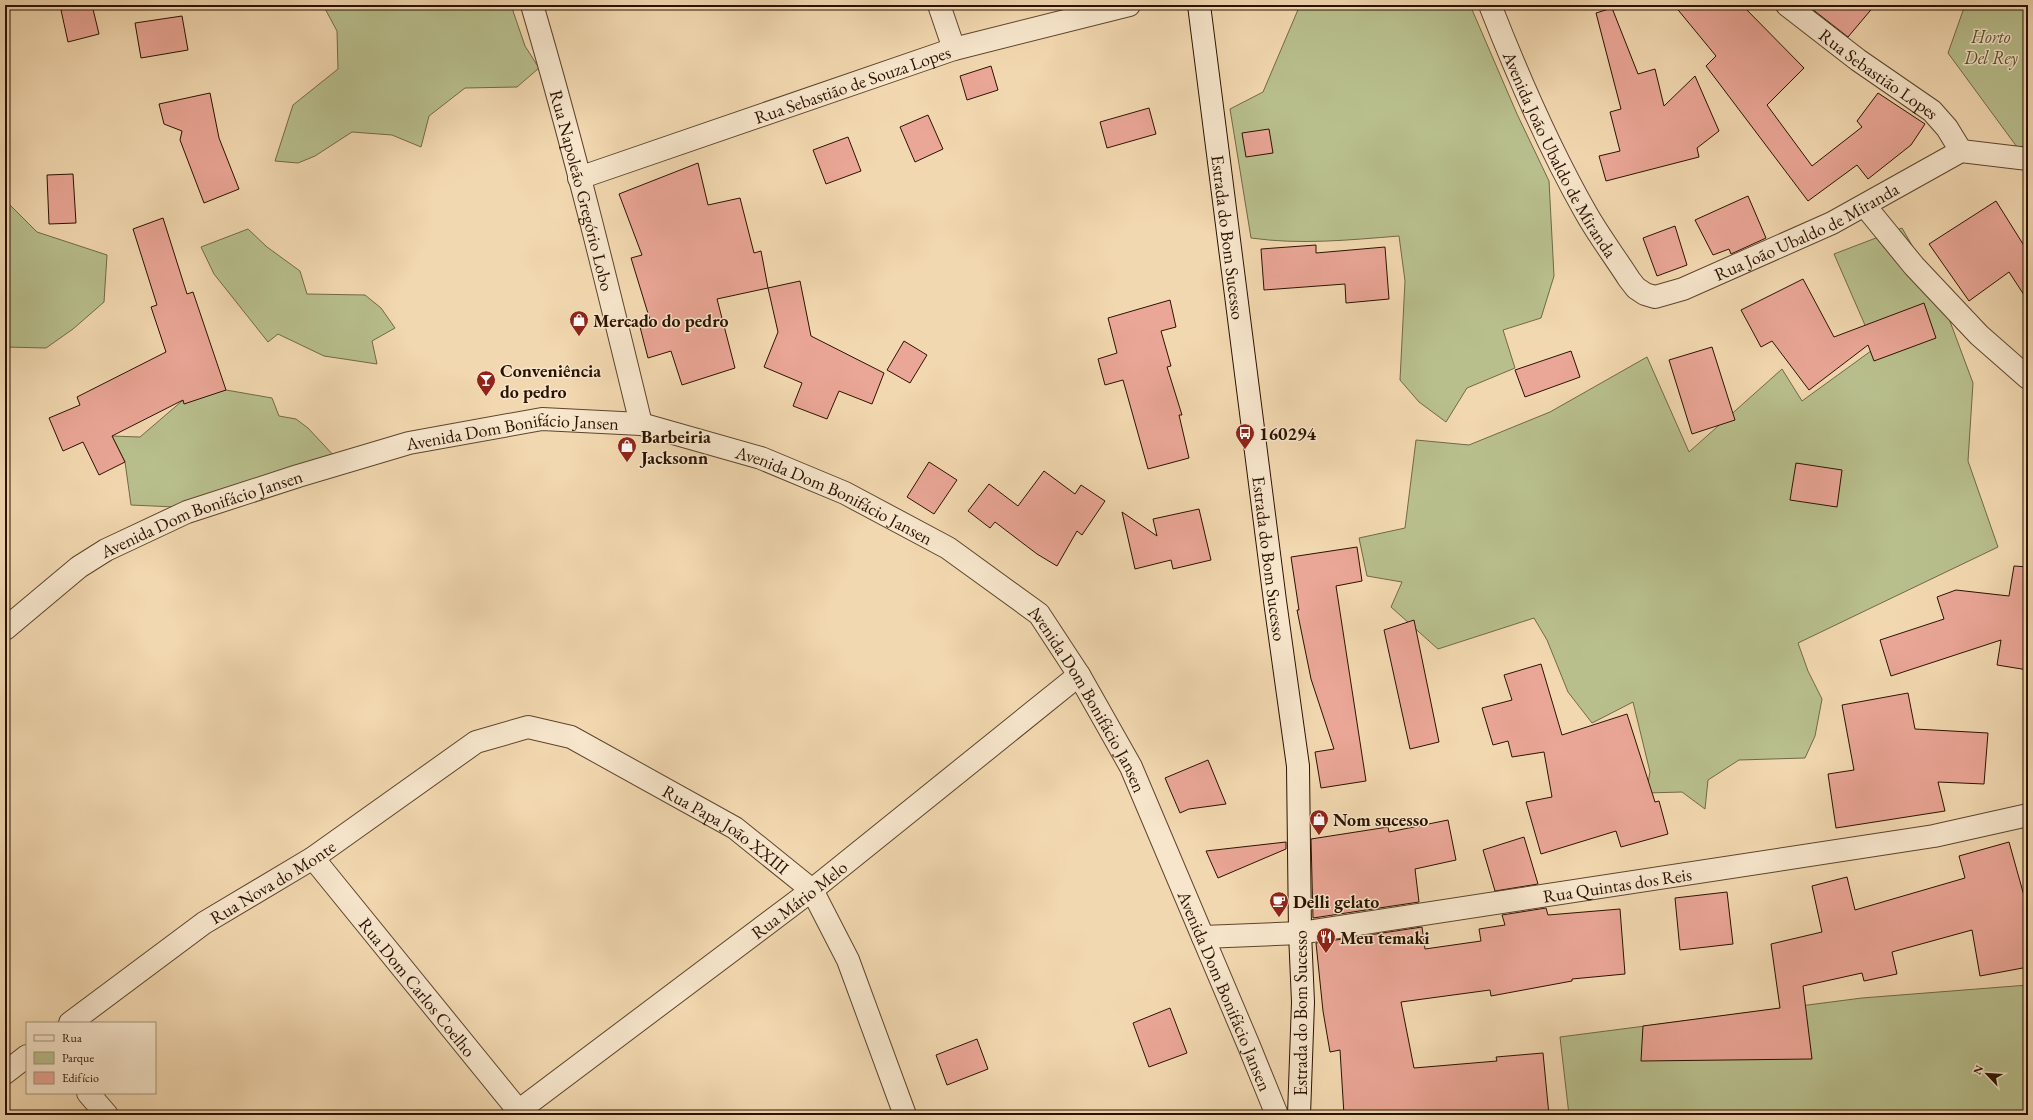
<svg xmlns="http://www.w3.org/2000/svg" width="2033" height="1120" font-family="'EB Garamond',serif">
	<rect width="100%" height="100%" fill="#f2d8b0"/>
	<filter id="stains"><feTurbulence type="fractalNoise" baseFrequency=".005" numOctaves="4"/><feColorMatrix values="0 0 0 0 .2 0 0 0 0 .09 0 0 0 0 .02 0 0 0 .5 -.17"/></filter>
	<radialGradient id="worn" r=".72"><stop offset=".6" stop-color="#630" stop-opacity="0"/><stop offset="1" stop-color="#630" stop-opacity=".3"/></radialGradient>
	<!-- green -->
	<g fill="#b8bf8d" stroke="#726846">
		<path d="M323,5H514L513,11L525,46L539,68L517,87L465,88L429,116L421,147L392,135L352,132L315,156L298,163L275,161L293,105L338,69L337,31Z"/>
		<path d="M1300,5H1470L1517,114L1549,181L1554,276L1541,318L1503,330L1515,368L1467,388L1446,422L1419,402L1400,380L1405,281L1399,236C1349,240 1300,245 1251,238L1230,109L1263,92Z"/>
		<path d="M1965,5H2028V162L1948,53Z"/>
		<path d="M5,200L37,232L107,255L104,302L73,329L46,348L5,347Z"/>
		<path d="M1902,228L1939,292L1973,383L1968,461L1998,547L1798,643L1808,671L1822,699L1815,736L1805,758L1739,760L1708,780L1705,809L1682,792L1646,793L1650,772L1633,702L1592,723L1568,692L1547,640L1534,618L1438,649L1391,607L1402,582L1367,576L1359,538L1405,528L1416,440L1469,445L1550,412L1647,357L1689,452L1782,369L1802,401L1875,348L1834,254Z"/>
		<path d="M248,229L267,247L300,271L307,294L365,295L381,308L395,328L372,341L377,364L324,356L278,334L268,342L214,274L201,247Z"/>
		<path d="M226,390L272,398L279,416L296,419L308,428L336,458L175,507L131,505L125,462L112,436L140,437L182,401Z"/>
		<path d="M2028,985V1115H1569L1560,1037L1862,998Z"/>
	</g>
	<!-- building -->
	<g fill="#eaa696" stroke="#2b1200">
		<path d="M83,5H92L99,34L68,42L61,10Z"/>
		<path d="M1674,5H1742L1804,68L1767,105L1812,166L1862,127L1857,121L1878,93L1925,124L1911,145L1868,179L1857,165L1808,201L1706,66L1716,56Z"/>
		<path d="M1807,5H1875L1848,37Z"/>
		<path d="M1612,8L1638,74L1655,69L1664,106L1695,76L1719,131L1697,148L1699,157L1606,181L1599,156L1620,151L1610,112L1621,109L1596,13Z"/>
		<path d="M182,16L188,50L141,58L135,23Z"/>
		<path d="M991,66L998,90L967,100L960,76Z"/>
		<path d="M210,93L219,138L239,189L204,203L180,140L182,131L164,124L159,104Z"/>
		<path d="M1149,108L1156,134L1107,148L1100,122Z"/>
		<path d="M928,115L943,149L915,162L900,127Z"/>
		<path d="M1269,129L1273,153L1246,157L1242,133Z"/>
		<path d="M848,137L861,171L826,184L813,150Z"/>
		<path d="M698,163L708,205L740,198L754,253L761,251L768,288L717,299L735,368L682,385L671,351L648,358L639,323L650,320L631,258L642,255L619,194Z"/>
		<path d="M73,174L76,223L49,224L47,175Z"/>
		<path d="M1748,196L1766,238L1731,254L1729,249L1713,255L1695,220Z"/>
		<path d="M1996,201L2028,252V301L2009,272L1969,301L1929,244Z"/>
		<path d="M163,218L187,294L193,292L226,390L184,404L183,400L112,436L125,462L99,475L83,442L63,451L49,418L80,405L77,397L166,352L151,307L157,305L133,229Z"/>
		<path d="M1675,226L1687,265L1657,276L1643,238Z"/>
		<path d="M1316,245V253L1385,247L1389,299L1346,303L1345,284L1264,290L1261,249Z"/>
		<path d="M1803,279L1834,337L1924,303L1936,338L1874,361L1868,345L1809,390L1772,341L1761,347L1741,310Z"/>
		<path d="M800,281L811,336L884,373L872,404L839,391L827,419L793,406L802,383L764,367L778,332L768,288Z"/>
		<path d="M1170,300L1176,327L1161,331L1171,366L1167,367L1182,415H1179L1189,458L1148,469L1123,380L1105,385L1098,359L1117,353L1108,318Z"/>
		<path d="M904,341L927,355L910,383L887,370Z"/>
		<path d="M1712,347L1735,420L1692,434L1669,360Z"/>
		<path d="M1571,351L1580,377L1525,397L1515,370Z"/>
		<path d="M929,462L957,480L934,514L907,497Z"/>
		<path d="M1796,463L1842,470L1837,507L1790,500Z"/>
		<path d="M1044,471L1075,494L1081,485L1105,501L1082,535L1077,531L1057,566L1037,554L995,522L990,528L968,511L989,484L1018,506Z"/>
		<path d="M1199,509L1211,560L1173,569L1171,560L1135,569L1122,512L1157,536L1153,519Z"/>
		<path d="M1357,547L1362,581L1336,586L1366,781L1321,788L1315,752L1334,749L1311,679L1297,610H1299L1291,557Z"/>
		<path d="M2014,566L2028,567V670L1997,665L2001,640L1891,676L1880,640L1944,619L1937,597L1956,590L2009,596Z"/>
		<path d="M1414,620L1439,742L1410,749L1384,630Z"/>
		<path d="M1541,664L1562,735L1627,714L1655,802L1659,801L1668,834L1621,847L1616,831L1541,854L1526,802L1552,797L1544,752L1512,757L1508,741L1493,745L1482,708L1512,700L1504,675Z"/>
		<path d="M1908,693L1915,729L1988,733L1984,784L1938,782L1945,811L1836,828L1828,774L1854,770L1842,705Z"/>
		<path d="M1208,760L1226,804L1189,809L1180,813L1165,778Z"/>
		<path d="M1448,820L1456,860L1415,869L1419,902L1313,918L1311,839L1388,827L1389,832Z"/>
		<path d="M1524,837L1538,884L1495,891L1483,850Z"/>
		<path d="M1286,842V849L1218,878L1206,851Z"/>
		<path d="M2009,842L2028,910V967L1980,976L1972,930L1892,952L1897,974L1864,981L1862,973L1803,986L1812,1059L1641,1061L1643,1026L1780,1008L1771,944L1822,932L1812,886L1847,877L1855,910L1965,878L1959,856Z"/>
		<path d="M1727,892L1733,944L1680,950L1675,898Z"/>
		<path d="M1546,908L1548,915L1620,909L1625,974L1572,979V981L1491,996L1490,990L1401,1002L1414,1068L1497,1061L1496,1057L1543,1053L1549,1115H1344L1340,1050L1330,1052L1323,1011L1316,943L1422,927L1425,949L1481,941L1479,929L1505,925L1502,915Z"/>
		<path d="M1170,1008L1187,1053L1149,1067L1133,1023Z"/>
		<path d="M977,1039L988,1069L947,1085L936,1055Z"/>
	</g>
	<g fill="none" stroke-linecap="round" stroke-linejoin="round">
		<!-- street casing -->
		<g stroke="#5d442c" stroke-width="24">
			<g id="street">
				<path id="s1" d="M532,5C573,144 607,284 641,424"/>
				<path d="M939,5L954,49"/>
				<path id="s2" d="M1490,5C1517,74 1549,148 1586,213C1599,236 1615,257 1629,279L1636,288L1645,294L1655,297L1683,289L1832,223L1961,151"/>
				<path id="s3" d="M1787,5L1858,60L1932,111L1947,128L1961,151"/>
				<path d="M1961,151L2028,159"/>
				<path id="s4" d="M579,178L954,49L1129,5"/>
				<path d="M1865,206L1914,266L1979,335L2028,378"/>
				<path id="s5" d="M5,629L79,567L106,550L187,512L298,476L409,443L542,419L641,424L761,458L845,493L948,548L1039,614L1079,675L1131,767L1249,1046L1277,1115"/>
				<path id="s6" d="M313,858L522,1115"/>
				<path id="s7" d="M1203,937L1300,933L1934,836L2028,815"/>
				<path id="s8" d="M70,1023L204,923L313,858L476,742L528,727L571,737L735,828L812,890L848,960L905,1115"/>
				<path d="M5,1073L27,1056"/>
				<path d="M88,1093L107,1115"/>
				<path id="s9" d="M513,1115L812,890L1079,675"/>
			</g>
		</g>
		<!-- secondary casing -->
		<g stroke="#2b1200" stroke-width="24">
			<g id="secondary">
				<path id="s10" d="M1199,5L1275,601L1298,766L1300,933L1303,1002L1299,1115"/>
			</g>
		</g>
		<!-- street -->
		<use href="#street" stroke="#f7e6cc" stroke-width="22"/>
		<!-- secondary -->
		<use href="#secondary" stroke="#f7e6cc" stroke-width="22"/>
	</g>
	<!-- icons -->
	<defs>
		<g id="shop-pin" transform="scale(1)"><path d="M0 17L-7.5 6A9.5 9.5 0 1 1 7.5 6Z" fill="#8f2418" stroke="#f7e6cc"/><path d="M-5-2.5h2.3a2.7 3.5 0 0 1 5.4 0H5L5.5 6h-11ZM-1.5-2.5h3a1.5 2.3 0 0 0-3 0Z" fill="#fff"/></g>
		<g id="bar-pin" transform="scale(1)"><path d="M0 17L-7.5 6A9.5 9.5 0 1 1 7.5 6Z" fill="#8f2418" stroke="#f7e6cc"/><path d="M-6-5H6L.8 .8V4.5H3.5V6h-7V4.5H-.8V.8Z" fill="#fff"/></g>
		<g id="bus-pin" transform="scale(1)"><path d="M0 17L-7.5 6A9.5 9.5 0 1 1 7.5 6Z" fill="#8f2418" stroke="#f7e6cc"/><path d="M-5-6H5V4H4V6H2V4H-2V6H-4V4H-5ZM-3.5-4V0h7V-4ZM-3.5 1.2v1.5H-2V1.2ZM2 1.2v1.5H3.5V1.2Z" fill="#fff"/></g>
		<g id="cafe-pin" transform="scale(1)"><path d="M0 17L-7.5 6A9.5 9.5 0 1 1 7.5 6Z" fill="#8f2418" stroke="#f7e6cc"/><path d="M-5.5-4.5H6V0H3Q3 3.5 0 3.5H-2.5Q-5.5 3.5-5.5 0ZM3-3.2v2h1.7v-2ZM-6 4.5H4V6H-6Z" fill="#fff"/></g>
		<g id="restaurant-pin" transform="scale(1)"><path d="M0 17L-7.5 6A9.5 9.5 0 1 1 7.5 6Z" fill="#8f2418" stroke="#f7e6cc"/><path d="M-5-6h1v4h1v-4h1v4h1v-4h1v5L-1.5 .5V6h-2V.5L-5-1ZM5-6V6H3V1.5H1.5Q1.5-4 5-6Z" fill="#fff"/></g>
	</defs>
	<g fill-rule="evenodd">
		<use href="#shop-pin" x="579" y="320"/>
		<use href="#bar-pin" x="486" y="380"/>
		<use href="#bus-pin" x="1245" y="433"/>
		<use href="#shop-pin" x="627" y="446"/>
		<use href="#shop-pin" x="1319" y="819"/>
		<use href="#cafe-pin" x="1279" y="901"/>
		<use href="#restaurant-pin" x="1326" y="937"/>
	</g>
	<g text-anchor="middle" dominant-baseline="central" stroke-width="3" stroke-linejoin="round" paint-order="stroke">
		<!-- park labels -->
		<g font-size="18" font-style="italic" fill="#5c4f31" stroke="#f7e6cc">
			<text x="1991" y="36">Horto<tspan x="1991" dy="21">Del Rey</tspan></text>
		</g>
		<!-- street labels -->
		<g font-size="18" fill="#2b1200" stroke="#f7e6cc">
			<text stroke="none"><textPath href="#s3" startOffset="115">Rua Sebastião Lopes</textPath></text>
			<text stroke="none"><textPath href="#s4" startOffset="289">Rua Sebastião de Souza Lopes</textPath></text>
			<text stroke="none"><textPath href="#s2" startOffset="165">Avenida João Ubaldo de Miranda</textPath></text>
			<text stroke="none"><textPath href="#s1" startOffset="192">Rua Napoleão Gregório Lobo</textPath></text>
			<text stroke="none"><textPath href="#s2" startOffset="506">Rua João Ubaldo de Miranda</textPath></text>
			<text stroke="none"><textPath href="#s10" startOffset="234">Estrada do Bom Sucesso</textPath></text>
			<text stroke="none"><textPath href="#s5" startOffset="555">Avenida Dom Bonifácio Jansen</textPath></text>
			<text stroke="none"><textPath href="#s5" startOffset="891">Avenida Dom Bonifácio Jansen</textPath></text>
			<text stroke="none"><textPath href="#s5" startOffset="231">Avenida Dom Bonifácio Jansen</textPath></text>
			<text stroke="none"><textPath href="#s10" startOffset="558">Estrada do Bom Sucesso</textPath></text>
			<text stroke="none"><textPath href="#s5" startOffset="1227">Avenida Dom Bonifácio Jansen</textPath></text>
			<text stroke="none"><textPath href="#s8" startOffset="773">Rua Papa João XXIII</textPath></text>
			<text stroke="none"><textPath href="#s8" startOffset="247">Rua Nova do Monte</textPath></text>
			<text stroke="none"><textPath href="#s7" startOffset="418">Rua Quintas dos Reis</textPath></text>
			<text stroke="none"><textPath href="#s9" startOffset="358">Rua Mário Melo</textPath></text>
			<text stroke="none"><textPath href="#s6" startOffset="166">Rua Dom Carlos Coelho</textPath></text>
			<text stroke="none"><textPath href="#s5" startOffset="1551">Avenida Dom Bonifácio Jansen</textPath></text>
			<text transform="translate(1300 1013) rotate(-90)">Estrada do Bom Sucesso</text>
		</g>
		<!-- poi labels -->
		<g font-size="18" font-weight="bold" fill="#2b1200" stroke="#f7e6cc" text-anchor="start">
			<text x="593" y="320">Mercado do pedro</text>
			<text x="500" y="370">Conveniência<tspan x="500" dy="21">do pedro</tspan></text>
			<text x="1259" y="433">160294</text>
			<text x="641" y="436">Barbeiria<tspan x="641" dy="21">Jacksonn</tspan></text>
			<text x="1333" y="819">Nom sucesso</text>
			<text x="1293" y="901">Delli gelato</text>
			<text x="1340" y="937">Meu temaki</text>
		</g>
	</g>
	<!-- margin -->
	<rect width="2033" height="1120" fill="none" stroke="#f2d8b0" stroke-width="20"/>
	<rect x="6" y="6" width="2021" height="1108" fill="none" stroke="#2b1200" stroke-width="2"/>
	<rect x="10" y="10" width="2013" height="1100" fill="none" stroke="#2b1200"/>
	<!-- legend -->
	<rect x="26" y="1022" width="130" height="72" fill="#f7e6cc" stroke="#a5917a"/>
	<rect x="34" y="1035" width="20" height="6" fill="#f7e6cc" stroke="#a5917a"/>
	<text x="62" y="1042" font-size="12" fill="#2b1200">Rua</text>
	<rect x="34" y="1052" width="20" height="12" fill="#b8bf8d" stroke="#a5917a"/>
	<text x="62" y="1062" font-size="12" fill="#2b1200">Parque</text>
	<rect x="34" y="1072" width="20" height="12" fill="#eaa696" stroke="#a5917a"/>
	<text x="62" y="1082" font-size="12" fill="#2b1200">Edifício</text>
	<!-- north arrow -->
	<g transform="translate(1987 1074) rotate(295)" stroke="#f7e6cc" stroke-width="3" paint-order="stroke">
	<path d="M0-3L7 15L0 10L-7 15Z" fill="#2b1200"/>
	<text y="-6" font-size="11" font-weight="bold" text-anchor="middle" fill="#2b1200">N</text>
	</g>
	<rect width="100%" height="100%" filter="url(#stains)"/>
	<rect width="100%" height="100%" fill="url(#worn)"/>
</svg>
